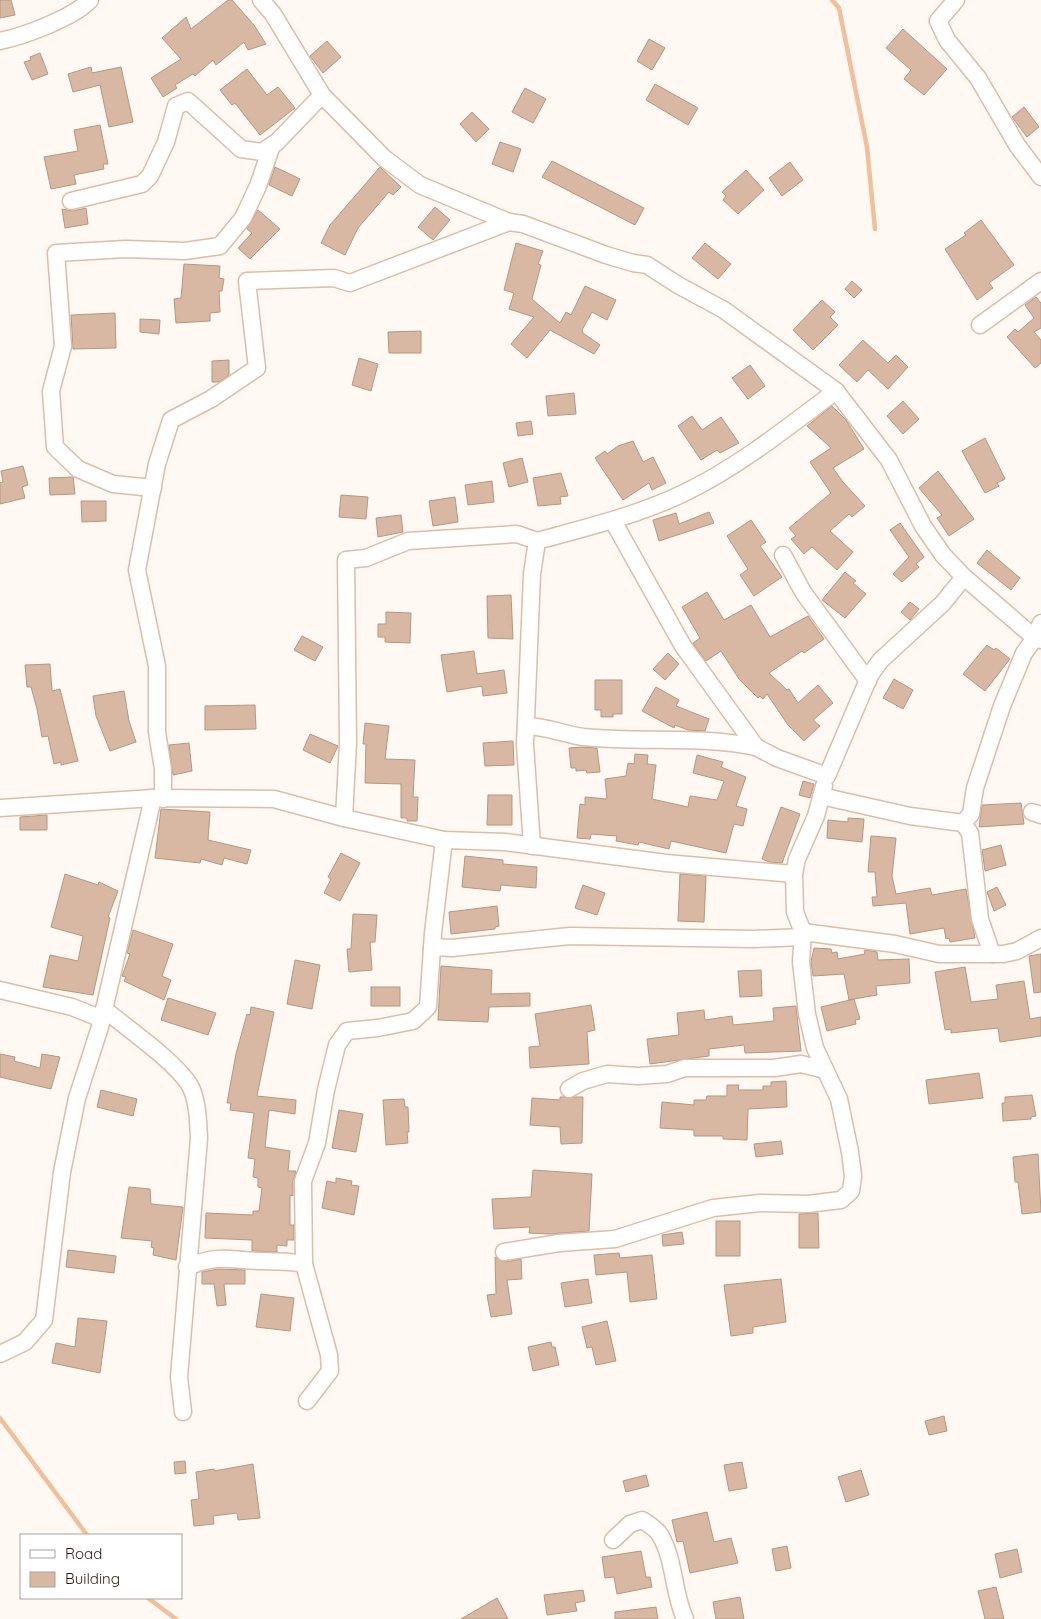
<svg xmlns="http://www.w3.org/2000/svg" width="1041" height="1619" font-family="Quicksand,sans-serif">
	<rect width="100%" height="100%" fill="#fff8f3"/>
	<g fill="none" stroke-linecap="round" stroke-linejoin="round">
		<!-- stream -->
		<g stroke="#f2bf9b" stroke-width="4.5">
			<path d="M832,0L839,8L867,147L875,229"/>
			<path d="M0,1418L87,1535"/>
			<path d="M148,1598L176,1619"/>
		</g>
	</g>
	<!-- building -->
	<g fill="#d8b8a2" stroke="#b59782">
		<path d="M0,0H11L15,15L0,18Z"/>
		<path d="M228,0H232L254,25L266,44L248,50L244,42L216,65L213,60L195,76L193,74L175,85L177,88L163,97L151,78L181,59L162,38L186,17L191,29Z"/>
		<path d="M903,29L947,69L924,95L904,79L911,70L886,48Z"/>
		<path d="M649,39L665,48L652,70L637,61Z"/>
		<path d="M327,41L341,57L323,73L310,56Z"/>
		<path d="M40,53L48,74L32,80L24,62L31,60L30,57Z"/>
		<path d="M91,67L92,73L121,67L133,122L109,127L100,85L73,92L68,74Z"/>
		<path d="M247,69L267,95L278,87L295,108L260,135L235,103L232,105L220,90Z"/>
		<path d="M655,84L698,108L688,125L646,100Z"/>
		<path d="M525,88L546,99L533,123L512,112Z"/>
		<path d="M1024,107L1039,127L1027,137L1012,117Z"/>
		<path d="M472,112L489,129L476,142L460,124Z"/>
		<path d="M100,125L108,164H103L104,169L74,175L76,184L51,189L44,157L78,151L74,130Z"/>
		<path d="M500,142L521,149L513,172L492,164Z"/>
		<path d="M552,161L644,208L635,225L542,177Z"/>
		<path d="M790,162L803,180L782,196L769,178Z"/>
		<path d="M275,167L300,179L292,196L269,185Z"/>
		<path d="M380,167L401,187L393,195L389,192L358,228L345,255L321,243L330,225Z"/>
		<path d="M746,170L764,190L738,214L723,200L726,196L722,192Z"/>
		<path d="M435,207L450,220L433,240L418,227Z"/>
		<path d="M86,208L88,224L65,228L62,209L73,211Z"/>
		<path d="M258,210L280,229L250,259L238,248L252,233L247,229Z"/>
		<path d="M981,220L1014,265L989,283L993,288L977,300L945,249L966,235L964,233Z"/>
		<path d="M516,243L543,251L538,264L541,265L532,299L560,323L566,312L571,315L585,286L616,300L607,320L592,312L582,330L583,333L600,345L594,354L550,330L527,358L511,344L534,317L509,309L514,293L504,290Z"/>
		<path d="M705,243L731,264L718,279L692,258Z"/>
		<path d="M184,264L220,266L219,278L224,279L222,291H219L220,312L210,313V321L176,323L174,299L181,298Z"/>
		<path d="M852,281L862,290L854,298L845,289Z"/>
		<path d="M1036,297L1041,303V328L1034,332L1041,340V363L1035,368L1007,337L1015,329L1018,332L1034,318L1025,305Z"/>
		<path d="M822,300L835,312L830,317L838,325L813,350L793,330Z"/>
		<path d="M115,313L116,348L73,349L71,315Z"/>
		<path d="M140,319L160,320L159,334L140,332Z"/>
		<path d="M421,331V353H389L388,332Z"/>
		<path d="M863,340L888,363L896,355L908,367L888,389L868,370L857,382L839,365Z"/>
		<path d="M359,358L378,364L371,391L352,385Z"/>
		<path d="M229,360V375L219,382H212V361Z"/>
		<path d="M750,365L765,386L748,399L732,378Z"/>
		<path d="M574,393L576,414L548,416L546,396Z"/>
		<path d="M903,401L919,419L903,434L887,416Z"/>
		<path d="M832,406L846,420L864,449L833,468L843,482L865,506L852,517L849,514L830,531L853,552L837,570L812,547L804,554L791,539L796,536L789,528L831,493L810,462L831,448L807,426Z"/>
		<path d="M692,416L702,430L721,417L739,443L720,453L717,450L701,460L678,426Z"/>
		<path d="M531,421L533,434L518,436L516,423Z"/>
		<path d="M985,438L1005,479L997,483L999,486L985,493L962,451Z"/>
		<path d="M633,441L643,462L653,457L666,483L652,490L649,483L623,500L595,458L605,451L607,454L618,446Z"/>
		<path d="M522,458L528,482L509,487L503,463Z"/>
		<path d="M23,466L28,485L22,487L25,498L0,504V483L3,482L1,471Z"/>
		<path d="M938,471L974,519L949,536L937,518L942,515L919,488Z"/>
		<path d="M561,473L568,496L560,497L561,504L538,506L533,478Z"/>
		<path d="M73,477L75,494L50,495L49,478Z"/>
		<path d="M492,481L494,502L468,505L465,485Z"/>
		<path d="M341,495L368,497L366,519L339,517Z"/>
		<path d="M455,497L458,522L433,526L429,501Z"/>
		<path d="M81,501H106V521L82,522Z"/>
		<path d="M709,512L714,523L659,541L653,520L676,513L679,524Z"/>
		<path d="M401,515L403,532L378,537L376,518Z"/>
		<path d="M751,520L766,542L760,546L782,577L754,596L740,575L748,569L727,536Z"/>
		<path d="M900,523L924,557L916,564L919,567L902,582L893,574L909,557L890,530Z"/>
		<path d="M987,550L1020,578L1011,590L977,563Z"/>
		<path d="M845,572L856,581L853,583L866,594L845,618L822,600Z"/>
		<path d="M707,592L724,620L751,605L770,637L808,616L824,639L804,653L802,651L769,673L787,690L789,689L798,703L818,685L833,703L813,720L820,726L804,741L788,725L767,694L763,699L760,696L758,698L739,679L721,651L706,661L694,645L693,643L700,638L682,607Z"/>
		<path d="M511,595L513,639L488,638L487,596Z"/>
		<path d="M910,602L919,609L910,620L901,612Z"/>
		<path d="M386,612L411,613L410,643L385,642V637H378V624H386Z"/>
		<path d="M302,636L323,647L315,661L294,650Z"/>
		<path d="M987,645L994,650L996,648L1010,659L985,691L963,674Z"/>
		<path d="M474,651L477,674L504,670L507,693L483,696L482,686L447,692L441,655Z"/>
		<path d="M668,653L679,664L665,680L653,669Z"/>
		<path d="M50,664L52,691L60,689L78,761L61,765V762L54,764L48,736L42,737L37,709L31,687H27L25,665Z"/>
		<path d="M894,679L913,690L903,709L883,698Z"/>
		<path d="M595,680H622V714H613V717H601V710H595Z"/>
		<path d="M656,687L679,700L676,706L709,719L705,731L688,730L675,725L674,728L642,711Z"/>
		<path d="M124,691L129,721L136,742L110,751L96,716L93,696Z"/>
		<path d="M255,705L256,729L205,730V706Z"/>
		<path d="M365,723L389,726L385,759L415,760L413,797H418L417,821H407V818H401V784L365,783L366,744H363Z"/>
		<path d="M310,734L338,746L330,763L303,750Z"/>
		<path d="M513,741L514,765L485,766L483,743Z"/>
		<path d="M189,743L192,771L173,775L169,745Z"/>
		<path d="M582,747L597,748L600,772L587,773L586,770L576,771V768H571L569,748Z"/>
		<path d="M635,754L648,755L647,764L656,765L652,799L688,807L690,796L717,800L724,781L693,773L697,755L723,762L721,767L746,777L736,806L747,809L743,826L734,824L726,853L671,841L669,849L639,842L638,845L616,841L617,836L591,834L590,839L577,838L580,804L585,805V797L607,799L605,779L626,776L628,763L634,764Z"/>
		<path d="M803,781L814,784L810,798L799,795Z"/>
		<path d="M488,795H512V825H487Z"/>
		<path d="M1021,803L1024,824L979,827L982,805Z"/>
		<path d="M781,807L800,814L782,863L769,862L762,859Z"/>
		<path d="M161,809L210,812L208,840L251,850L247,864L224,858L222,865L201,859L200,863L155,858Z"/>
		<path d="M47,815V830H20V817Z"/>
		<path d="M848,818L864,819L862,842L827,838L828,820L848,822Z"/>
		<path d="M871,836L896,838L892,876L896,894L930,888L932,895L966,889L975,938L950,942L949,938L946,939L944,928L910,934L906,903L873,906L872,897H877L875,872H868Z"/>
		<path d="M1001,845L1006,865L985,871L982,850Z"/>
		<path d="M341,853L360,863L340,901L324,893L331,879L328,877Z"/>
		<path d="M465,856L503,860V864L537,867L536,888L501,885L500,891L462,887Z"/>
		<path d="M65,874L98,885L99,882L118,891L108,917L110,918L93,995L43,987L50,955L78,961L83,936L51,927Z"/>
		<path d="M680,874L706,876L704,922L678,921Z"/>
		<path d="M583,885L605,893L597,915L575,908Z"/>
		<path d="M997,887L1006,905L994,911L987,892Z"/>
		<path d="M497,906L499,926L495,927V929L451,934L449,912Z"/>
		<path d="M353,914L377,915L375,942H370L372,970L349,972L347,949H351Z"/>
		<path d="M133,930L173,944L162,976L171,980L164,1000L124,981L126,977L122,976L130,954L127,953Z"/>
		<path d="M814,948L831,949L832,953L837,952L838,959L865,954L864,951L867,950L877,952L878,960L909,959L910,983L876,986L877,995L854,999L860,1019L855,1020L856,1024L827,1031L821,1007L854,999L849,1000L844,974L813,976L811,962Z"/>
		<path d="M1041,954V992L1034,993L1029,956Z"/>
		<path d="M295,960L320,965L312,1009L287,1004Z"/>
		<path d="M441,966L492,970L491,994L530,993V1006L489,1007L488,1022L438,1020Z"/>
		<path d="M965,967L971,1002L998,999L996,985L1024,981L1030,1019L1041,1017V1036L1000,1042L998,1028L951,1033V1029L945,1030L935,972Z"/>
		<path d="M761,970L762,996L740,997L738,971Z"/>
		<rect x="371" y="987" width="29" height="19"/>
		<path d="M168,998L216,1013L208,1035L161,1020Z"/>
		<path d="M591,1005L595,1030L587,1032L589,1064L530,1068L529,1047L540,1046L535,1014Z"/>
		<path d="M796,1006L801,1051L745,1053L744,1045L709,1049V1056L650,1064L647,1039L679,1035L677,1013L704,1010L705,1020L732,1016L733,1025L774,1021L773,1008Z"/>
		<path d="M251,1007L274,1012L257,1096L296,1100L295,1114L269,1110L265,1147L290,1151L288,1171H296L293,1181V1196L290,1195V1225H294V1240H287V1246L277,1245V1252L252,1251V1240L205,1238L206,1213L253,1215V1211H259L262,1188L258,1187V1178L253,1177L255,1159L248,1158L254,1113L230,1110L231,1103H227L236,1054L247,1014L250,1015Z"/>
		<path d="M0,1054L15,1057L14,1061L40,1068L42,1054L60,1057L51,1089L0,1077Z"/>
		<path d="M979,1073L983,1098L929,1104L926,1080Z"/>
		<path d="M786,1081L787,1107L748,1109L747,1140L723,1139V1136H694V1130L660,1128L662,1102L694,1105V1100H706L707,1096H727V1085H739L738,1090H763V1086H771V1082Z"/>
		<path d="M101,1090L137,1099L133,1116L97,1107Z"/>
		<path d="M1032,1095L1036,1116L1031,1117V1119L1003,1121L1002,1103H1005V1097Z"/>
		<path d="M560,1097H583L582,1143L561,1144L560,1127L530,1125L532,1098L560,1100Z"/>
		<path d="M404,1099L405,1107H408L409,1132H407L408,1143L386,1145L383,1100Z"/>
		<path d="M339,1110L363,1114L356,1152L332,1148Z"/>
		<path d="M781,1141L783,1154L756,1157L754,1144Z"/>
		<path d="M1038,1154L1041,1212L1022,1214L1018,1182H1015L1013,1157Z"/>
		<path d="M533,1170L592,1174L589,1231L549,1234L529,1233L530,1227L494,1229L492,1199L531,1197Z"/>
		<path d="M336,1178L352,1181L351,1185L359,1186L354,1215L322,1208L327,1181L336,1183Z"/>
		<path d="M129,1187L150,1189L151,1204L183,1207L176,1260L153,1255L154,1248L151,1247L152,1241L121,1238Z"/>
		<path d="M818,1213L819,1248H799V1214Z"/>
		<rect x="716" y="1221" width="24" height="35"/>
		<path d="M682,1232L684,1244L663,1246L662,1235Z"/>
		<path d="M68,1250L116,1256L114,1273L66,1267Z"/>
		<path d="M619,1253L620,1258L652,1255L657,1299L630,1302L627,1272L596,1275L594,1255Z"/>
		<path d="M495,1257L505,1262L521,1259L522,1279L507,1280L512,1314L491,1317L487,1295L496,1294Z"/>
		<path d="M218,1269L245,1270V1284H224L226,1305L217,1306L214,1284H202V1272Z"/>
		<path d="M588,1279L592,1303L565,1307L561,1283Z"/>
		<path d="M781,1279L786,1322L753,1327V1333L731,1336L724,1285Z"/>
		<path d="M261,1294L294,1298L290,1331L256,1327Z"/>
		<path d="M78,1318L107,1321L100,1373L52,1363L56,1343L75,1347Z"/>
		<path d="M607,1321L616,1361L596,1365L592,1347L587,1348L582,1327Z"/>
		<path d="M551,1342L552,1347H555L559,1365L533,1371L528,1347Z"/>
		<path d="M944,1416L947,1431L929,1435L925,1421Z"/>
		<path d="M185,1461L186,1473L175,1474L174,1462Z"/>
		<path d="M742,1462L747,1488L729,1491L724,1465Z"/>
		<path d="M253,1464L260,1518L238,1520L237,1513L213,1516L214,1524L194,1526L191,1500L199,1499L196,1472L214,1469V1471Z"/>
		<path d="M861,1470L869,1495L846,1502L838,1477Z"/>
		<path d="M646,1475L649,1486L626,1492L623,1481Z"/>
		<path d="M707,1512L714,1542L731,1538L738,1563L690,1573L683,1541L677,1542L672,1520Z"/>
		<path d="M787,1546L791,1568L776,1571L772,1549Z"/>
		<path d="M1017,1549L1022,1572L1000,1578L995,1554Z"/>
		<path d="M641,1551L646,1577H650L652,1587L617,1594L614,1577L605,1578L602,1557Z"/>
		<path d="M996,1587L1004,1619H985L978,1591Z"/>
		<path d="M583,1590L585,1601L575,1603L577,1611L547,1615L544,1595Z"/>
		<path d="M740,1597L744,1619H716L713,1602Z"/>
		<path d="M497,1598L508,1619H461Z"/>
		<path d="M656,1607L658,1619H615V1612Z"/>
	</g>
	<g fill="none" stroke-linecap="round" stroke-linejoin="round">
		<!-- street casing -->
		<g stroke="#ddbda7" stroke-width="19">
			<g id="street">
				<path d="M261,0L273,14L322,95L384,158L420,185L509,222L523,224L606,255L633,263L647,265L678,285L724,310L836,391L889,460L923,526L943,555L964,577L1035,638L1041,640"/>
				<path d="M956,0L938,21L947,40L978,78L1017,145L1041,177"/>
				<path d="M0,41C24,36 73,18 90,0"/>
				<path d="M71,201L142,184L150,176L166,142L176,106L188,101L241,149L262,152L277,142L322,95"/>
				<path d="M980,325L1041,281"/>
				<path d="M153,488L113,484L78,469L55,447L51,391L63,346L56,253L126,249L185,251L220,246L243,218L258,186L271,148"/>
				<path d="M613,521L683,646L756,747L777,758L827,776L870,675L880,661L943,603L964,577"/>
				<path d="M783,555L803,592L868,681"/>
				<path d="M526,726C545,726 563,734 583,737C640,743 699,735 756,747"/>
				<path d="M821,796L910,816L963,823L971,814L975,788L1002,706L1024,653L1035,638L1041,623"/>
				<path d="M163,799V769L157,732V666L137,570L157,464L171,420L211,399L257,368L247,281L334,278L350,283L509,222"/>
				<path d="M0,808L153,798L274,799L344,818L444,840L505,842L666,863L794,874"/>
				<path d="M1032,812L1041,815"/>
				<path d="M344,818L348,743L346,560L366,558L408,541L517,534L537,541"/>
				<path d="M963,823L970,833L980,919L992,954"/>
				<path d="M532,846L525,744L532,574L537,541C588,527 640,515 688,491C741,465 789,426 836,391"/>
				<path d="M803,932L795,912L794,874L797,859L816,816L824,786"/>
				<path d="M432,947L452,948L570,936L754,939L803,937"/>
				<path d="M0,990L72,1007L102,1019"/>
				<path d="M104,1009C128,1029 172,1059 189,1084C198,1099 198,1121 199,1138L179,1377L183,1412"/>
				<path d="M569,1089L583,1081L607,1074L638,1076L667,1074L685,1068H774L801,1064L825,1070"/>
				<path d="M504,1252L559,1243L615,1239L713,1208L760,1203L808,1204L841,1200L851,1191L853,1176L850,1152L839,1099L815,1048L807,1014L801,962L803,932L895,944L939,954H1003L1017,951L1041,938"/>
				<path d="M187,1267C221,1253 231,1261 265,1261C279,1262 290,1261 304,1264"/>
				<path d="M0,1354L25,1342L44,1320L62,1172L77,1098L100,1027L153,798"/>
				<path d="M307,1401L330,1371L329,1355L304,1264L303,1181L317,1143L326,1090L337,1045L347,1031L378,1028L413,1021L428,1007L433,933L444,840"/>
				<path d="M613,1540L630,1524L642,1520C648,1524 656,1528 660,1535C675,1560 673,1593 685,1619"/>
			</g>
		</g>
		<!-- street -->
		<use href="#street" stroke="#fff" stroke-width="16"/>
	</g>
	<!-- legend -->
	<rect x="20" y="1534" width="162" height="65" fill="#ffffff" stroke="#a8a3a0"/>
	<rect x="30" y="1550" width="25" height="8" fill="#ffffff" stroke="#a8a3a0"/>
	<text x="65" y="1559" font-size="15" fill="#261a12">Road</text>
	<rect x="30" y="1572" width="25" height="15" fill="#d8b8a2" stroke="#a8a3a0"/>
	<text x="65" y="1584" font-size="15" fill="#261a12">Building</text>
</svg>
